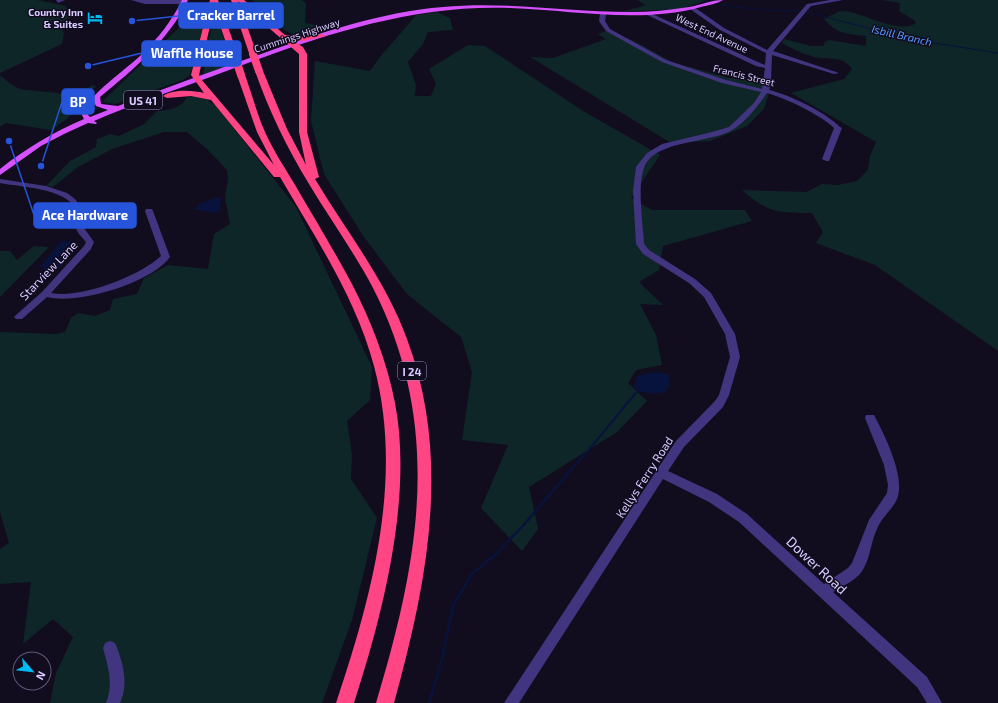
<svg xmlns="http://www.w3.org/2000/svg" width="998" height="703" font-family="'Exo 2',sans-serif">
	<rect width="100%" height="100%" fill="#120c1f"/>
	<!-- green -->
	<g fill="#0f2629">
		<path d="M0,0H38L65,6L73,16L59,25L64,33L62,44L0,73Z"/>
		<path d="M252,0H301L306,3L305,23L322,26L327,30C286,46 280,24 252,0Z"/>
		<path d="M637,0H708L679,9L621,12L646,5Z"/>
		<path d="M882,0H998V351L875,265L816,243L823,232L812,213C778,213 768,213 742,190L806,192L822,184L838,185L857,181L868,170L870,156L876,142L791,93L844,79L852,69C843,54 825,61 811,56C800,53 791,48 782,43L784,39L811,46H823L825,42L829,40L866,46V36C848,34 836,34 824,19C830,16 838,11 844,11C862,12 898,35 916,23L914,20L899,11L900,3Z"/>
		<path d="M208,9L190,75L183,80L115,104L102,102L188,19L196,17Z"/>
		<path d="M437,12L450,18L453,30L428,32L423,44L408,62L416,85L415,96H431L436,84L429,69L468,45L485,46L583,111L660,155L631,198L652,210H745L752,221L663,246L659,270L639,282L663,305L640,304L656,335L662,365L636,370L628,383L647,401L617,432L529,487L538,529L522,551L481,508L508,445L462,440L472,372L461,337L407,294L364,237L324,174L311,121L315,61L370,71L380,57L416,15Z"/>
		<path d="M216,14L232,65L203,75L209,38Z"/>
		<path d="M606,31L634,41L672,62L729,78L773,80L764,109L747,126L710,141L671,143L530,57L553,58L606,39L598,34Z"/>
		<path d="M0,75C19,93 23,89 48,92C57,92 66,96 75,98L92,85L96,86L67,119L51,130L6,123L0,127Z"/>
		<path d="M196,96L205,98L216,106L296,207L372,367L370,400L347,421L352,454L351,479L377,518L352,620L322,703H50L56,673L73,637L53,619L23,644L31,582L0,584V549L9,543L0,512V332L56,334L65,332L71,318L78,313L95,316L110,310L113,299L137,294L144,278L168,265L208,269L214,234L230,224L225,197L228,179L227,170L208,150L187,132H164L112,149L78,167L53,187L46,186L70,161L96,147L97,139L110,134L119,136L144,124L157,111C168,111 182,108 187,97Z"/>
		<path d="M34,246L49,247L0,297V251H10L17,260Z"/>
	</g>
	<!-- water -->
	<g fill="#07133c">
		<path d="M215,198H221L220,210L216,213L193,209L198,207L197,205Z"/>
		<path d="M61,241L74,242C71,253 59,275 46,273L41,266Z"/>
		<path d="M655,372L668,374L670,384L665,392C656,394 641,394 634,387L637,376Z"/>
	</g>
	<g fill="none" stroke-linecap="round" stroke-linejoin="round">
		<!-- stream-far2 -->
		<g stroke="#07133c" stroke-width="1">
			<path d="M703,0L710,2"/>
			<path d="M717,5L765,10L800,11"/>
			<path d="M806,12L915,40L998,53"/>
		</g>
		<!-- stream-far1 -->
		<path stroke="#07133c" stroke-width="2" d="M583,457L639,389"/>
		<!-- stream -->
		<path stroke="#07133c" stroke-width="2.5" d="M429,703L442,659L453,606L471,575L496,554L522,527L583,456"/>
		<!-- minor -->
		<g fill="#42357f" fill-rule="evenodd">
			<path d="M56,0H65L58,3Z"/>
			<path d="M131,0H184L187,2L184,4H145Z"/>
			<path d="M830,0H843L811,6L773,51L839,73L834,74L772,55L771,81L769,90C790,95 825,112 840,127L842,128L829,161H826L822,159L834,128C821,115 785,98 767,93C758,106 746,121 734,129C712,144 654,139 644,168C637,186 643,224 644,244L649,250L695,279L711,293L735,334L740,357L729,395L723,407L684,447L668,471L717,494L747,514L824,584L848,568L852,563L869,520L887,493L888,485L884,465L865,418L866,415H874C884,434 906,477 897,499C892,510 881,518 877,529C870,544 870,563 859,575C852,582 841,587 833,592L927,677L942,703H927L917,687L739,522L709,502L663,479L519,703H504L676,441L715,401L719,395L730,357L725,334L704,297L689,283L643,254L636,244L633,191L636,167L647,153L662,144L712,132L729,127L754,103L761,92L722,83L662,62L606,31L599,21L600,14L603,12L606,14L605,21L610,29L666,60L726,80L762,89L765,68L756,66L645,14L650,13L760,63L765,65L766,53L720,30L690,9V7H694L724,28L767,50L807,4Z"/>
			<path d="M0,179L46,186L67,193L75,199L84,212V228L94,242L91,249L51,293C80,299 140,276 161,256L145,211L146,209H152L153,211L170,257C151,283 78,305 47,297L22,319H16L14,317L16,315L42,292L84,246L86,242C83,238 76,232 76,227C75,220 78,214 75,208C64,188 20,187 0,183Z"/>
			<path d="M110,641L115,643C123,662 129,684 120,703H106C114,684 108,667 103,648L105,643Z"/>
		</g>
		<!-- major -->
		<path fill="#d651ff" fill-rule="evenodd" d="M182,0H188C169,40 134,69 100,97L101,104L118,106C166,88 215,70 264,53C322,32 382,12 443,7C506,1 567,12 630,12C650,12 670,10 689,7C701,5 711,0 723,0C717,4 708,5 701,7C639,24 573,10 510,8C406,4 308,40 213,76C173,91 133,104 94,121L97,123L96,124L88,123L64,134L41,146L0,175V169C26,148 54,132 84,119L82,115C85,97 127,69 142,54C158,38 172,21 182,0ZM94,102L96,106L108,110L90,117L88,115L89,110Z"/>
		<!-- highway -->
		<g fill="#ff4584" fill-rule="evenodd">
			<path d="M210,0H218L240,60L236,62L232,60L214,8L199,75L201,79L274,165L257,132L237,75L241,73L245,75C252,94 257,114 265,132C274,152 287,171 298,190C316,221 335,252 352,284C371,321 387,361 395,403C413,496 383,614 354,703H336C372,596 404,478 374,366C356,298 315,237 280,177H274L211,100L191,96L167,98L163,96C172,89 193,90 204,93L191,75Z"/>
			<path d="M231,0H244L285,35L304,37L322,34L326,36L304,41L292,40L303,47L307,54V132L319,177L315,179C347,232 386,281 407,339C452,459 427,584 394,703H376C419,560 444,427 373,288C354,252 330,219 309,184C287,148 269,111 255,71L259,69L263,71L287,129L306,165L299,132V54L238,1L257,54L250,56Z"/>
		</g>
		<!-- highway-bridge -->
		<g stroke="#ff4584" stroke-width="8">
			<path d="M253,54L259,71"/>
			<path d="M236,60L241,75"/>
		</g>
	</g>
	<!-- icons -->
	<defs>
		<g id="hotel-bare" transform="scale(1.2)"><path d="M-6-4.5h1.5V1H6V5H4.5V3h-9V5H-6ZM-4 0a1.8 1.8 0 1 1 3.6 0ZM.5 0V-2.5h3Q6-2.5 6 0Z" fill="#00baf5" stroke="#120c1f" stroke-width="2.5" paint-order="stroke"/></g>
	</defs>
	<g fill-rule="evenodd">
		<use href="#hotel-bare" x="95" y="18"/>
	</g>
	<g text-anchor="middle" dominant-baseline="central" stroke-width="3" stroke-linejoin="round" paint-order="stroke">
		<!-- far-poi labels -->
		<g font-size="10" font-weight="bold" fill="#d7caff" stroke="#120c1f" text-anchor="end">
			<text x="83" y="12">Country Inn<tspan x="83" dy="12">&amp; Suites</tspan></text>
		</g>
		<!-- far-street labels -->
		<g font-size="10" fill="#d7caff" stroke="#120c1f">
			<text transform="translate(712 33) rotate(25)">West End Avenue</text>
			<text transform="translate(297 35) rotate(-18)">Cummings Highway</text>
			<text transform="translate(744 75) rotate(14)">Francis Street</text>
		</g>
		<!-- far-water labels -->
		<g font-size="11" font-style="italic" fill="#589aff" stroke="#120c1f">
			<text transform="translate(902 35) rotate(13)">Isbill Branch</text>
		</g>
		<!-- shield labels -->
		<g fill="#120c1f" stroke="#9c91bc" stroke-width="1">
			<rect x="124" y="91" width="38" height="18" rx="3"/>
			<rect x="398" y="362" width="28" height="18" rx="3"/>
		</g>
		<g font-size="11" font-weight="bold" fill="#d7caff">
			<text x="143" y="100">US 41</text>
			<text x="412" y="371">I 24</text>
		</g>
		<!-- street labels -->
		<g font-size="12" fill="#d7caff" stroke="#120c1f">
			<text transform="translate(48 270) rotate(-46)">Starview Lane</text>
			<text transform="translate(644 477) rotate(-57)">Kellys Ferry Road</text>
		</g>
		<!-- near-street labels -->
		<g font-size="14" fill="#d7caff" stroke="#120c1f">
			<text transform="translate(817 565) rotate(43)">Dower Road</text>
		</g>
	</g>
	<!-- callouts -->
	<path fill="none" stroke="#2654da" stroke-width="1.5" d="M132 21L179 16M88 66L142 53M41 166L62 102M9 141L34 215"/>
	<g fill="#2654da" stroke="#120c1f" stroke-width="1.5">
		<circle cx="132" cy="21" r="4"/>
		<circle cx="88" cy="66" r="4"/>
		<circle cx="41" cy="166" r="4"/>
		<circle cx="9" cy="141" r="4"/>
	</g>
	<g fill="#2654da" stroke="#2654da" stroke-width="1.5">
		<rect x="179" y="3" width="104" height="25" rx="4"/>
		<rect x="142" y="41" width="99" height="25" rx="4"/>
		<rect x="62" y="89" width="32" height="25" rx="4"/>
		<rect x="34" y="203" width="102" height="25" rx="4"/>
	</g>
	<g font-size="13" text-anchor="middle" font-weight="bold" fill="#fff">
		<text x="231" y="20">Cracker Barrel</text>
		<text x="192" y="58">Waffle House</text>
		<text x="78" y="107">BP</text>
		<text x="85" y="220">Ace Hardware</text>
	</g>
	<!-- north arrow -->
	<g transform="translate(32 671) rotate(118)"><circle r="19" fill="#120c1f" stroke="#615879"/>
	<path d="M0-3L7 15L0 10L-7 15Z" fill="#00baf5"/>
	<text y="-6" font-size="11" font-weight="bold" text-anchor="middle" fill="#d7caff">N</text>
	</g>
</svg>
